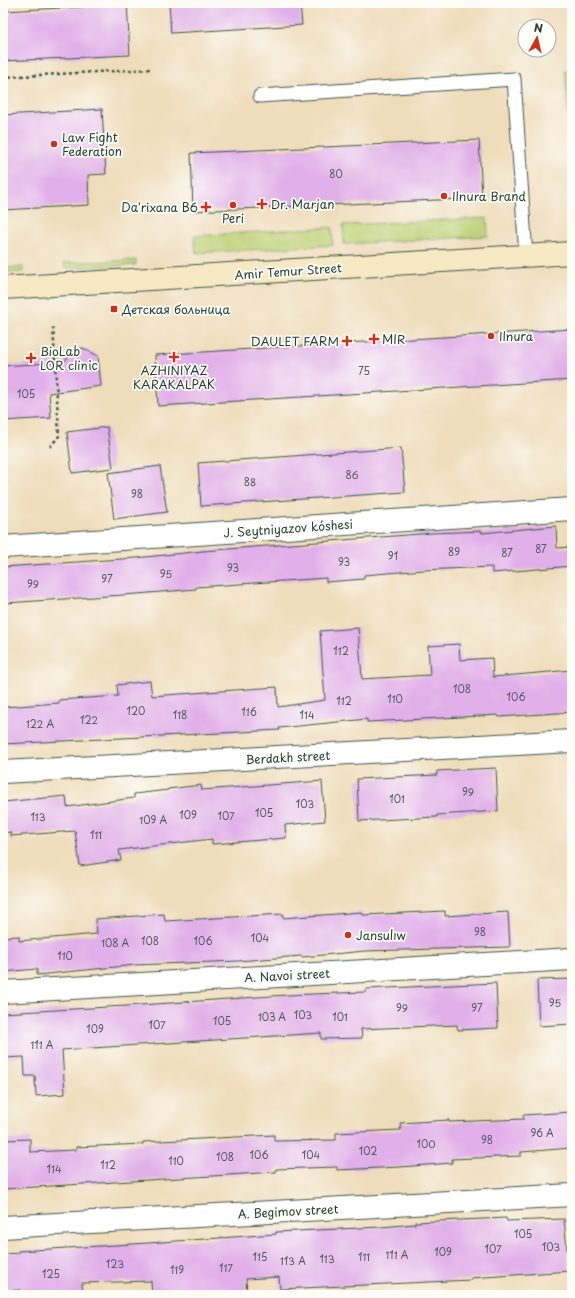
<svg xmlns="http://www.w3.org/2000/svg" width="575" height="1298" font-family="'Playpen Sans',sans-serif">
	<rect width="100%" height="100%" fill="#fdfcf7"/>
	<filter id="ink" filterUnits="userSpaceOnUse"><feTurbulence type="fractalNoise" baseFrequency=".025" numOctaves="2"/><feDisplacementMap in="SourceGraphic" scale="8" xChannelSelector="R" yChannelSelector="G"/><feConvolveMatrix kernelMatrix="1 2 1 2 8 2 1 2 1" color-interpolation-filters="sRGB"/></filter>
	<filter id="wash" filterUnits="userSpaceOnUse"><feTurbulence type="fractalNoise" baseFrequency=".012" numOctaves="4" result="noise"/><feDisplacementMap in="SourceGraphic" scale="16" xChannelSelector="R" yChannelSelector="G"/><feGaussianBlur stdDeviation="0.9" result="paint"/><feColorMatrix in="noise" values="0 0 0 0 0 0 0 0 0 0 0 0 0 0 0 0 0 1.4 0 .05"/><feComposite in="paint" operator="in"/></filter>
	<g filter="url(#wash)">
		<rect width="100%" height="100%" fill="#efdcba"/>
		<!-- green -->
		<g fill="#bbcf73" stroke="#6d8654">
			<path d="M572,69V170L565,70Z"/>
			<path d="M487,218L488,236L344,244L343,225Z"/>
			<path d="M332,227L333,245L196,253L194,236Z"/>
			<path d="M136,260V265L65,268L64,263Z"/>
			<path d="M23,267V272L3,273V268Z"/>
		</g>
		<g id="blocks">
			<!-- building -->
			<g fill="#e1afe9">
				<path d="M82,3H127L130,55L3,61V11L83,7Z"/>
				<path d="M169,3H300L302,25L171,33Z"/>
				<path d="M102,109L106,174L88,175L89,205L3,210V115Z"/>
				<path d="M479,140L482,198L193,211L191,153Z"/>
				<path d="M572,329V380L158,406L155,355Z"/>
				<path d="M83,348L98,356L101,386L49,393L51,418L3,421V366L64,362L75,349Z"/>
				<path d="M107,427L113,468L72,473L67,432Z"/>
				<path d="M401,448L405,492L201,506L198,463Z"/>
				<path d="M160,466L167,512L114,519L108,473Z"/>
				<path d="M556,526L557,548L572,547V566L492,573V567L423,570L364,575V579L326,582V578L196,587V589L137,594L6,603L3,567L136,558L203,551L432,533L482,531V533Z"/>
				<path d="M358,628L362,679L430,675L428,646L459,644L460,660L492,658L493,677L572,670V712L499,717L498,715L367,722V719L279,728L280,730L3,744V707L59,703V700L118,696L117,685L150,681L152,696L277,687L278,707L325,700L320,631Z"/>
				<path d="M496,768L498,811L437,815V817L359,821L357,779L437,775V771Z"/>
				<path d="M322,781L325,821L285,825L286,838L212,844V839L119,850L121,860L80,866L75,831L11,836L10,832L3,833V802L66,796L67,807L134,798V794L168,790V789L201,785L202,790Z"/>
				<path d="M445,911V916L508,912L510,947L365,951L302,957L301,956L238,961L135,965L37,975V969L3,972V937L19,936V941L97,934L96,919L164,914L165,921L283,914V918L362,912L363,915Z"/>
				<path d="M572,979V1024L539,1026L537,980Z"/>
				<path d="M496,983L498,1028L458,1030L457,1025L361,1029L362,1038L321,1039V1033L62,1050L65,1094L36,1096L35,1076H25L24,1057L3,1058V1013L126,1006L287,995L366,992V989Z"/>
				<path d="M572,1112V1148L521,1152V1156L452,1159V1163L400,1167L337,1170V1167L276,1169V1172L3,1189V1140L30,1139V1152L76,1150V1147L143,1144V1142L274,1135V1141L336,1140V1133L401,1130L400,1123L449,1120V1122L524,1119L523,1115Z"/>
				<path d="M506,1218L507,1221L564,1219L569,1271L471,1278V1280L280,1289L279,1277L246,1279L247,1294L237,1295H152L151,1281L82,1283L83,1295H21V1290L3,1291V1254L19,1253L18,1251L148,1243L276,1234V1232L381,1227L415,1224V1222Z"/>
			</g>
		</g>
	</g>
	<g filter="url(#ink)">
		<use href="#blocks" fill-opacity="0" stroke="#3e5548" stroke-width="1"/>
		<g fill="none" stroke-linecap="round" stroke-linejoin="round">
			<!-- service casing -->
			<g stroke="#3e5548" stroke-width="15">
				<path id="service" d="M260,96L514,79L526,256"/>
			</g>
			<!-- minor casing -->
			<g stroke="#3e5548" stroke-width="24">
				<g id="minor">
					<path d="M3,547L572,509"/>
					<path d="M3,772L572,741"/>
					<path d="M3,992L572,959"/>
					<path d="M3,1227L572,1195"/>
				</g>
			</g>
			<!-- secondary casing -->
			<g stroke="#3e5548" stroke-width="24">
				<path id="secondary" d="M3,288L572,253"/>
			</g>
			<!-- path -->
			<g stroke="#3e5548" stroke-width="2.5" stroke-dasharray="3 3" stroke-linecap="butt">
				<path d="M3,77L151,69"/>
				<path d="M50,447L59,436L53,325"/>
			</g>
			<!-- service -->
			<use href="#service" stroke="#fff" stroke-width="13"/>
			<!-- minor -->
			<use href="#minor" stroke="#fff" stroke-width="22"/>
			<!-- secondary -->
			<use href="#secondary" stroke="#f6e9c3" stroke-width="22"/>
		</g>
	</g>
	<!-- markers -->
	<g fill="#c8321e" stroke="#fdfcf7" stroke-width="1.5">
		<circle cx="54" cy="144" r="4"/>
		<circle cx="444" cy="196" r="4"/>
		<path d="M260 198h4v4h4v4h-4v4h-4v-4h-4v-4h4z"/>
		<circle cx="233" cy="205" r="4"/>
		<path d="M204 201h4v4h4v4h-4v4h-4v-4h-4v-4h4z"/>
		<rect x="110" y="305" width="8" height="8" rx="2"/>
		<circle cx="491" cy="336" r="4"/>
		<path d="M372 333h4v4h4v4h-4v4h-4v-4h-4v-4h4z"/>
		<path d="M345 335h4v4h4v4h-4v4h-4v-4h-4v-4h4z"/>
		<path d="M172 351h4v4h4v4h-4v4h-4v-4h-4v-4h4z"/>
		<path d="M29 352h4v4h4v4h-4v4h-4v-4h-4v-4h4z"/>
		<circle cx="348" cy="935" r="4"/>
	</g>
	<g text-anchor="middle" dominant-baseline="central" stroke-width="3.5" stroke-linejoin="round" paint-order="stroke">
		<!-- number labels -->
		<g font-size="10" fill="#505a61">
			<text x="336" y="173">80</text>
			<text x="364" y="370">75</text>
			<text x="26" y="393">105</text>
			<text x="352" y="474">86</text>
			<text x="250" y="481">88</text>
			<text x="137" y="493">98</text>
			<text x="541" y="548">87</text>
			<text x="454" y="551">89</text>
			<text x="507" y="552">87</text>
			<text x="393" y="555">91</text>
			<text x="344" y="561">93</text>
			<text x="233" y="567">93</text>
			<text x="166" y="573">95</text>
			<text x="107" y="578">97</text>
			<text x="33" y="583">99</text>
			<text x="341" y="650">112</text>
			<text x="462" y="688">108</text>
			<text x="516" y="696">106</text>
			<text x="395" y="698">110</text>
			<text x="344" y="700">112</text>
			<text x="136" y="710">120</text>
			<text x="249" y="711">116</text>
			<text x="180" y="714">118</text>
			<text x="307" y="714">114</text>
			<text x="89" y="719">122</text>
			<text x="40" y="723">122 А</text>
			<text x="468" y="791">99</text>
			<text x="397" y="798">101</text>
			<text x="305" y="803">103</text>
			<text x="264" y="812">105</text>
			<text x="188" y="814">109</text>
			<text x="226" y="815">107</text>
			<text x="38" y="816">113</text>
			<text x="153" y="819">109 А</text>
			<text x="96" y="834">111</text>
			<text x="480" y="931">98</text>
			<text x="260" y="937">104</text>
			<text x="150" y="940">108</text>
			<text x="203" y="940">106</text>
			<text x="115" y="942">108 А</text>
			<text x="65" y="955">110</text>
			<text x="555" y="1002">95</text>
			<text x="402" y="1007">99</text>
			<text x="477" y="1007">97</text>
			<text x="303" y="1014">103</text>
			<text x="272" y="1016">103 А</text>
			<text x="340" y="1016">101</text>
			<text x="222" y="1020">105</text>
			<text x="157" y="1024">107</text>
			<text x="95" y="1028">109</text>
			<text x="42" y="1044">111 А</text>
			<text x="542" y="1132">96 А</text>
			<text x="487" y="1139">98</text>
			<text x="426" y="1143">100</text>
			<text x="368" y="1150">102</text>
			<text x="259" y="1154">106</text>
			<text x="311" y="1154">104</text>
			<text x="225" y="1156">108</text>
			<text x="176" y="1160">110</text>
			<text x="108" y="1164">112</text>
			<text x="54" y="1168">114</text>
			<text x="523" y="1233">105</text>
			<text x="551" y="1246">103</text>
			<text x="493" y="1248">107</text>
			<text x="443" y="1251">109</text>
			<text x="397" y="1254">111 А</text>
			<text x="260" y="1256">115</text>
			<text x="364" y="1256">111</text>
			<text x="327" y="1258">113</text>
			<text x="293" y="1260">113 А</text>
			<text x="115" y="1263">123</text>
			<text x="226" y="1267">117</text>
			<text x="177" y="1269">119</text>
			<text x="51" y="1273">125</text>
		</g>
		<!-- poi labels -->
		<g font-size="12" fill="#1f3d34" stroke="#fdfcf7" text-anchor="start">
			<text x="62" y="137">Law Fight<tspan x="62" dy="14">Federation</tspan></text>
			<text x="452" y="196">Ilnura Brand</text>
			<text x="271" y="204">Dr. Marjan</text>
			<text x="198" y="207" text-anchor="end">Da'rixana B6</text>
			<text x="233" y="218" text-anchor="middle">Peri</text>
			<text x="122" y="309">Детская больница</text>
			<text x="499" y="336">Ilnura</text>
			<text x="382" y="339">MIR</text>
			<text x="339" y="341" text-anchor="end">DAULET FARM</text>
			<text x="40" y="351">BioLab<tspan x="40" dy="14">LOR clinic</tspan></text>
			<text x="174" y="370" text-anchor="middle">AZHINIYAZ<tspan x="174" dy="14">KARAKALPAK</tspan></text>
			<text x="356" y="935">Jansulıw</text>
		</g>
		<!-- street labels -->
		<g font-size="12" fill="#1f3d34" stroke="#fdfcf7">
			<text transform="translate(288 271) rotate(-4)">Amir Temur Street</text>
			<text transform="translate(288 528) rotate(-4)">J. Seytniyazov kóshesi</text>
			<text transform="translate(288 757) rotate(-3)">Berdakh street</text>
			<text transform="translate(287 975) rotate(-3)">A. Navoi street</text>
			<text transform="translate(288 1211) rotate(-3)">A. Begimov street</text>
		</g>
	</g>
	<!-- margin -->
	<rect width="575" height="1298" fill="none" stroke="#fdfcf7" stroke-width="16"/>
	<!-- north arrow -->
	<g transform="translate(537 38) rotate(8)"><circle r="19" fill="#fdfcf7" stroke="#a4b0a9"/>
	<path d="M0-3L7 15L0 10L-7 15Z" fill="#c8321e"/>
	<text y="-6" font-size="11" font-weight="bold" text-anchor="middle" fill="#1f3d34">N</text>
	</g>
</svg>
